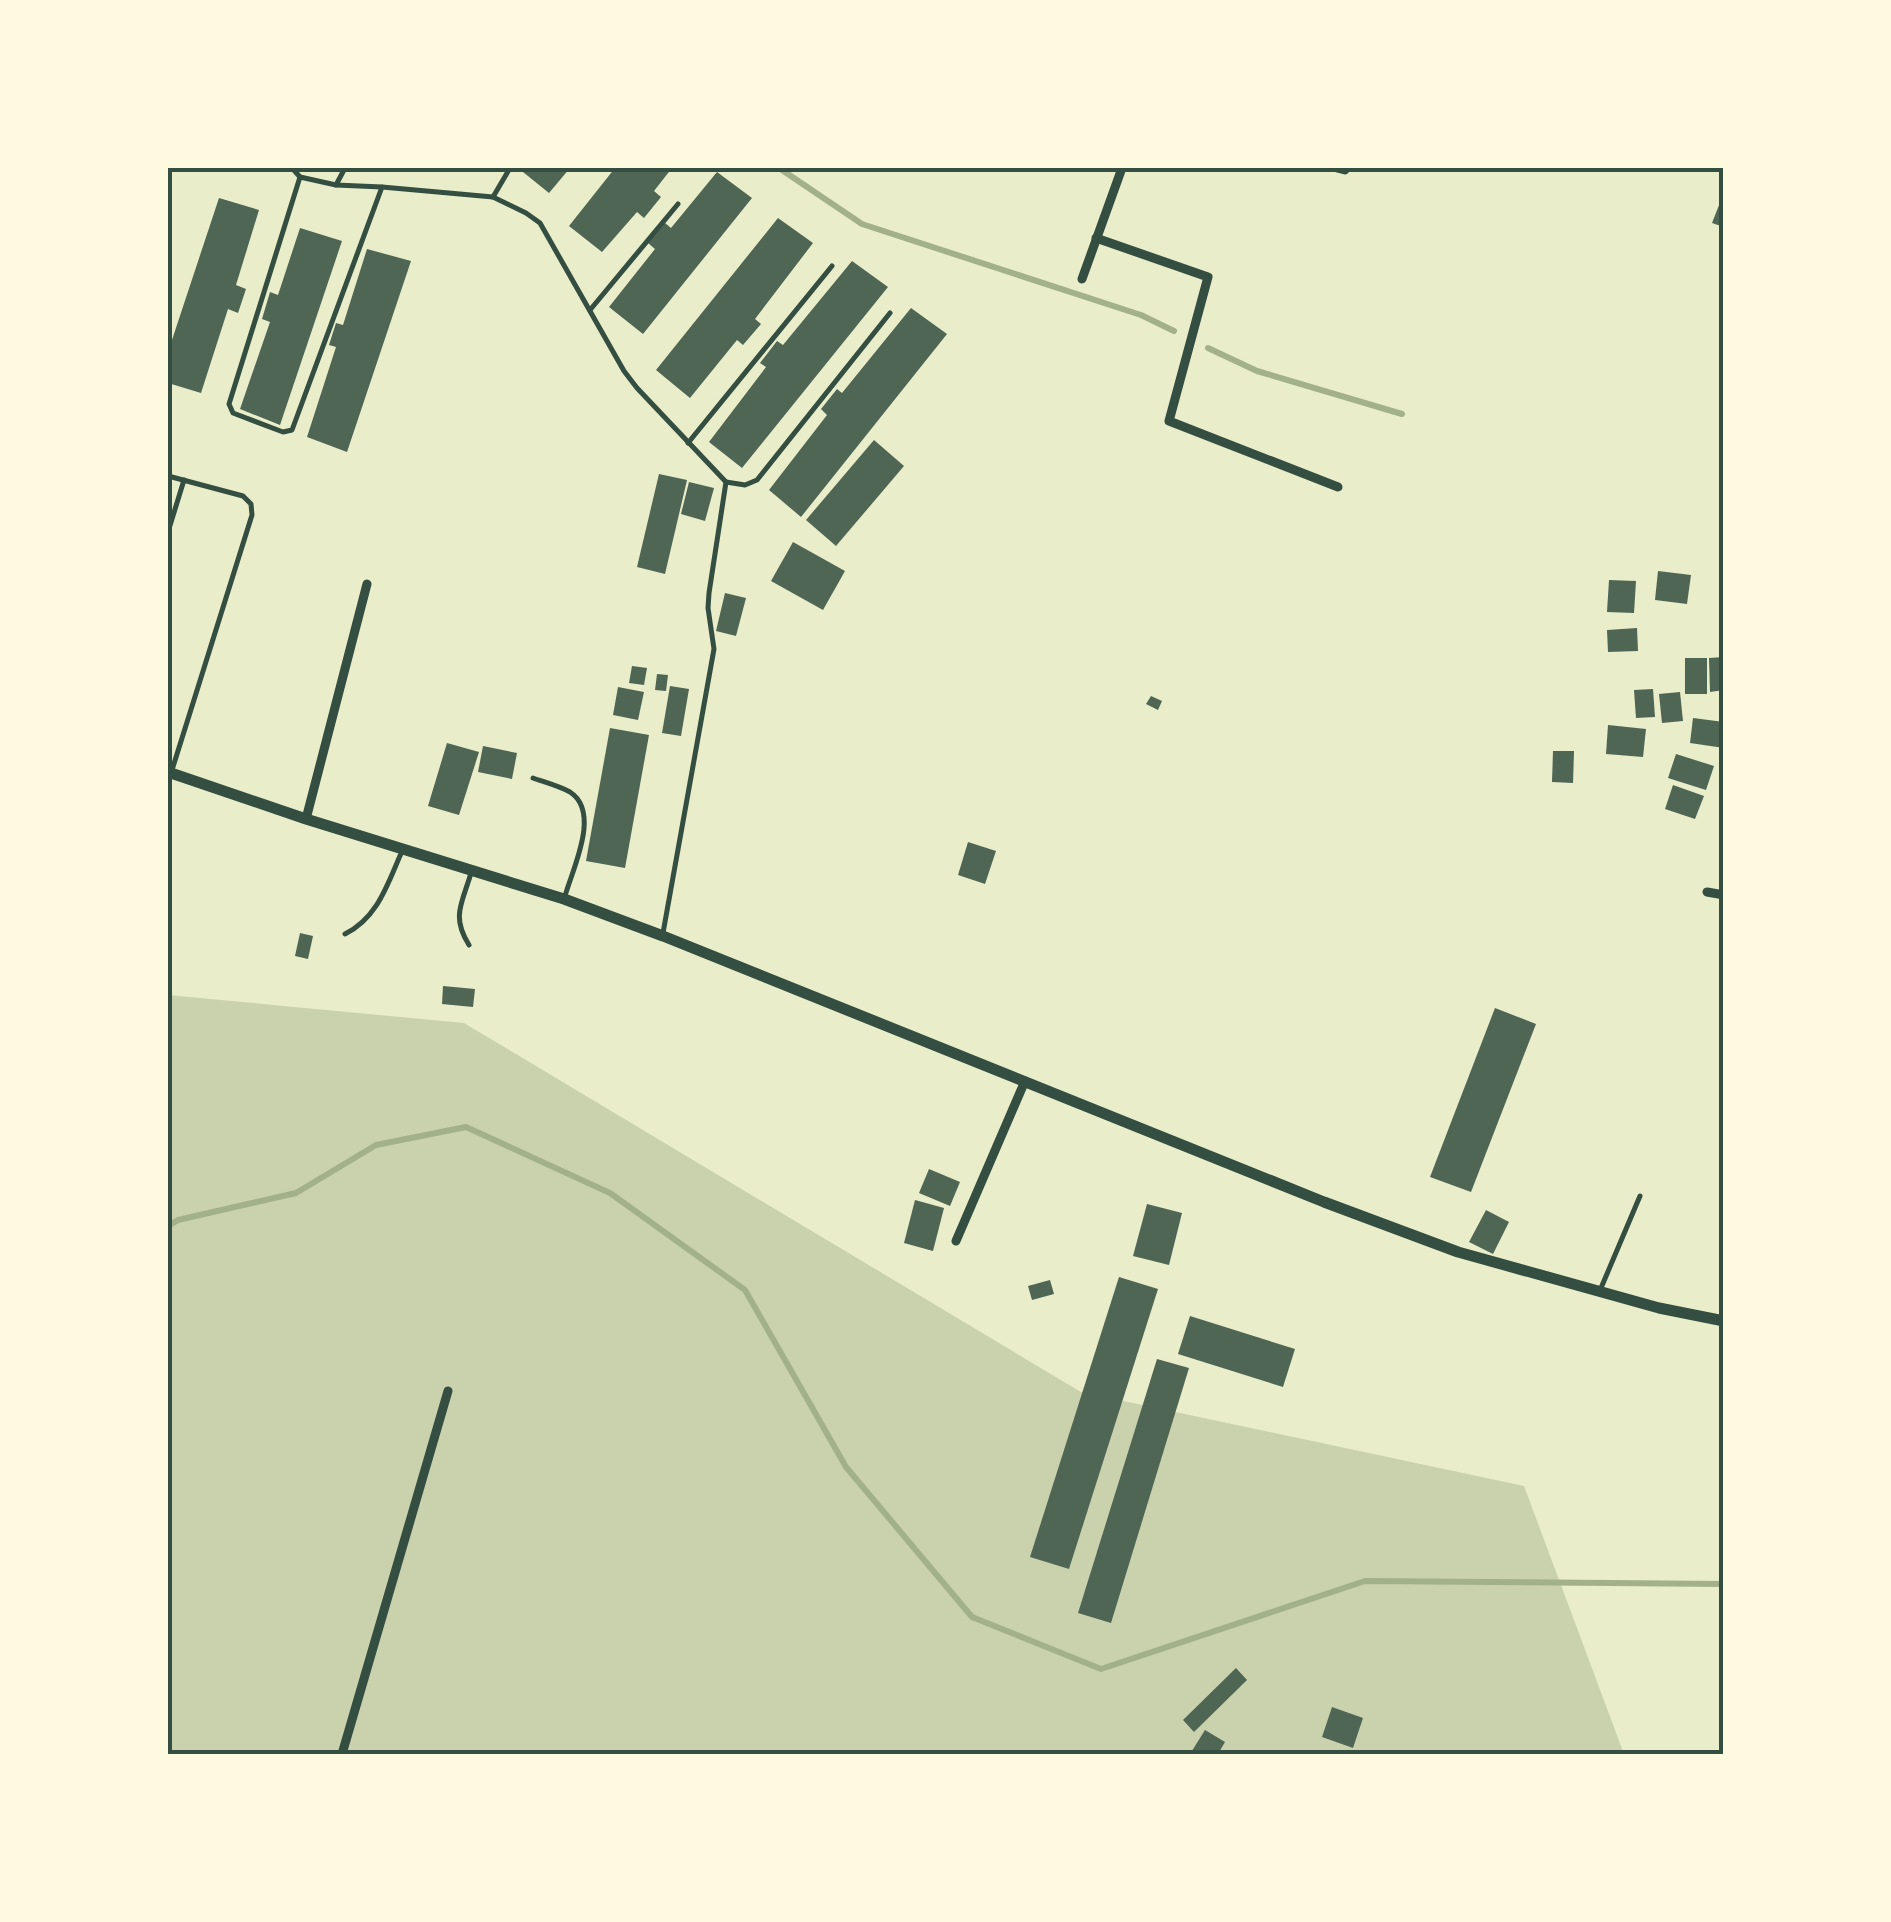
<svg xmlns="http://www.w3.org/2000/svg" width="1891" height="1922" font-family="'Varela Round',sans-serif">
	<rect width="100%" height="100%" fill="#e9edc9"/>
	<!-- green -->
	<path fill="#cad2ad" d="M168,995L464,1023L1081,1392L1524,1486L1624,1754H168Z"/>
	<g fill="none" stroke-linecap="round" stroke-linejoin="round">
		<!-- stream -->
		<g stroke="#a3b18a" stroke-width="6">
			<path d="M779,168L862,224L1141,315L1174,331"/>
			<path d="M1208,348L1257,371L1402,414"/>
			<path d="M168,1226L178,1220L296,1193L376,1145L466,1127L610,1193L745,1290L846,1467L972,1617L1101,1669L1365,1581L1724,1584"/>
		</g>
	</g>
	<!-- building -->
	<g fill="#4f6655">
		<path d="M518,168H570L549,193Z"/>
		<path d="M615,168H672L654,191L661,197L644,218L637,212L602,252L569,226Z"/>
		<path d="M717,172L752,198L643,334L609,307L655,249L648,243L665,223L671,228Z"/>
		<path d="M1723,195H1724V227L1712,223Z"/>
		<path d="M219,198L259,210L236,285L246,289L238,313L228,309L201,393L168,383V352Z"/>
		<path d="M778,218L813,243L755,319L761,324L743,345L737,340L690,398L656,370Z"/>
		<path d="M300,228L342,241L280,425L240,409L270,322L262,319L270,292L278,295Z"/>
		<path d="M367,249L411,261L347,452L307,437L336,347L329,345L336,323L343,325Z"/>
		<path d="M852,261L888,287L742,468L709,442L766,367L760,363L777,341L783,345Z"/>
		<path d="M911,308L947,334L801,517L769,490L827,415L821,409L837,389L842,393Z"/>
		<path d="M874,440L904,466L836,546L806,520Z"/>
		<path d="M659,474L687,480L665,574L637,567Z"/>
		<path d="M689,482L714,488L705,521L681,514Z"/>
		<path d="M793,542L845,571L823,610L771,581Z"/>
		<path d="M1658,571L1691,575L1687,604L1655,600Z"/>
		<path d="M1609,580L1636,581L1634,613L1607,612Z"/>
		<path d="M725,593L746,598L736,636L716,631Z"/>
		<path d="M1637,628L1638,651L1608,652L1607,630Z"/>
		<path d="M1724,657V690L1710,692L1709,658Z"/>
		<rect x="1685" y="658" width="22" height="36"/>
		<path d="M632,666L647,668L644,685L629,683Z"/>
		<path d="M657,674L668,675L666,691L655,690Z"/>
		<path d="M670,686L689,689L681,736L662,733Z"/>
		<path d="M618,687L644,692L638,720L613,715Z"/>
		<path d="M1653,689L1655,717L1636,718L1634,690Z"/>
		<path d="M1680,692L1683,721L1662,723L1659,694Z"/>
		<path d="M1151,696L1162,701L1158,710L1146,704Z"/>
		<path d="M1693,718L1724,722V748L1690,743Z"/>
		<path d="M1608,725L1646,729L1643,757L1606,754Z"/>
		<path d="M610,728L649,735L625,868L586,861Z"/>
		<path d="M447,743L479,752L459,815L428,806Z"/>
		<path d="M483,746L517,753L512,779L478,772Z"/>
		<path d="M1553,751H1574L1573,783L1552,782Z"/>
		<path d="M1676,754L1714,766L1706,790L1668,778Z"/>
		<path d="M1673,785L1704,796L1695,819L1665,809Z"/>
		<path d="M968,842L996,851L985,884L958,875Z"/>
		<path d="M300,933L313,936L308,959L295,956Z"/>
		<path d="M443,986L475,989L473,1007L442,1004Z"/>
		<path d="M1495,1008L1536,1024L1471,1192L1430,1177Z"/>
		<path d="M929,1169L960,1182L950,1206L919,1193Z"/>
		<path d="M915,1200L944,1208L933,1251L904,1243Z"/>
		<path d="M1147,1204L1182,1213L1169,1265L1133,1256Z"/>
		<path d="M1486,1210L1509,1222L1493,1254L1469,1242Z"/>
		<path d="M1119,1277L1158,1289L1069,1569L1030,1557Z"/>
		<path d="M1050,1280L1054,1294L1032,1300L1028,1286Z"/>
		<path d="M1190,1316L1295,1349L1283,1387L1178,1354Z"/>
		<path d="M1157,1359L1189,1368L1111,1623L1078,1613Z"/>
		<path d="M1236,1668L1247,1680L1194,1732L1183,1720Z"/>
		<path d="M1332,1707L1363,1718L1353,1748L1322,1737Z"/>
		<path d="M1205,1730L1225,1742L1218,1754H1190Z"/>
	</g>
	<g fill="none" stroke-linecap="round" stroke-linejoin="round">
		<!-- service -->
		<g stroke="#344e41" stroke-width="5">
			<path d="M292,168L300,177L336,185L382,187L493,197L526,213L540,223L624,371L637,388L726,482L709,593L708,608L714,649L663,933"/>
			<path d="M300,177L229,404L233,413L283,432L292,430L382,187"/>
			<path d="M336,185L345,168"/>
			<path d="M493,197L510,168"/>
			<path d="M590,310L678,204"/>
			<path d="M688,443L832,266"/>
			<path d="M168,476L243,496L251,504L252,515L172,770"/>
			<path d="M726,482L745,485L757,480L890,313"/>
			<path d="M168,532L184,480"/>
			<path d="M533,778C544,782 559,786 570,792C601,812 573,868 565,896"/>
			<path d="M345,934C379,917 388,882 403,849"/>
			<path d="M469,945C451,916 462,904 471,873"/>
			<path d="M1601,1288L1640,1196"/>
		</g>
		<!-- minor -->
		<g stroke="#344e41" stroke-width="9">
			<path d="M1337,168L1345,170"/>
			<path d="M1096,238L1208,277L1169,421L1338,487"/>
			<path d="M1082,279L1122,168"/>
			<path d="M306,819L367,584"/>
			<path d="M1707,892L1724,895"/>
			<path d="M956,1241L1025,1081"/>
			<path d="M342,1754L448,1391"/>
		</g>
		<!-- tertiary -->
		<path stroke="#344e41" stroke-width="11" d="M168,772L306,819L564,899L663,936L1324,1202L1458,1252L1659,1308L1724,1321"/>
	</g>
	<!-- border -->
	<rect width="1891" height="1922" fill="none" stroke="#fefae0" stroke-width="340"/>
	<rect x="170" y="170" width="1551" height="1582" fill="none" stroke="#344e41" stroke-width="4"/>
</svg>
